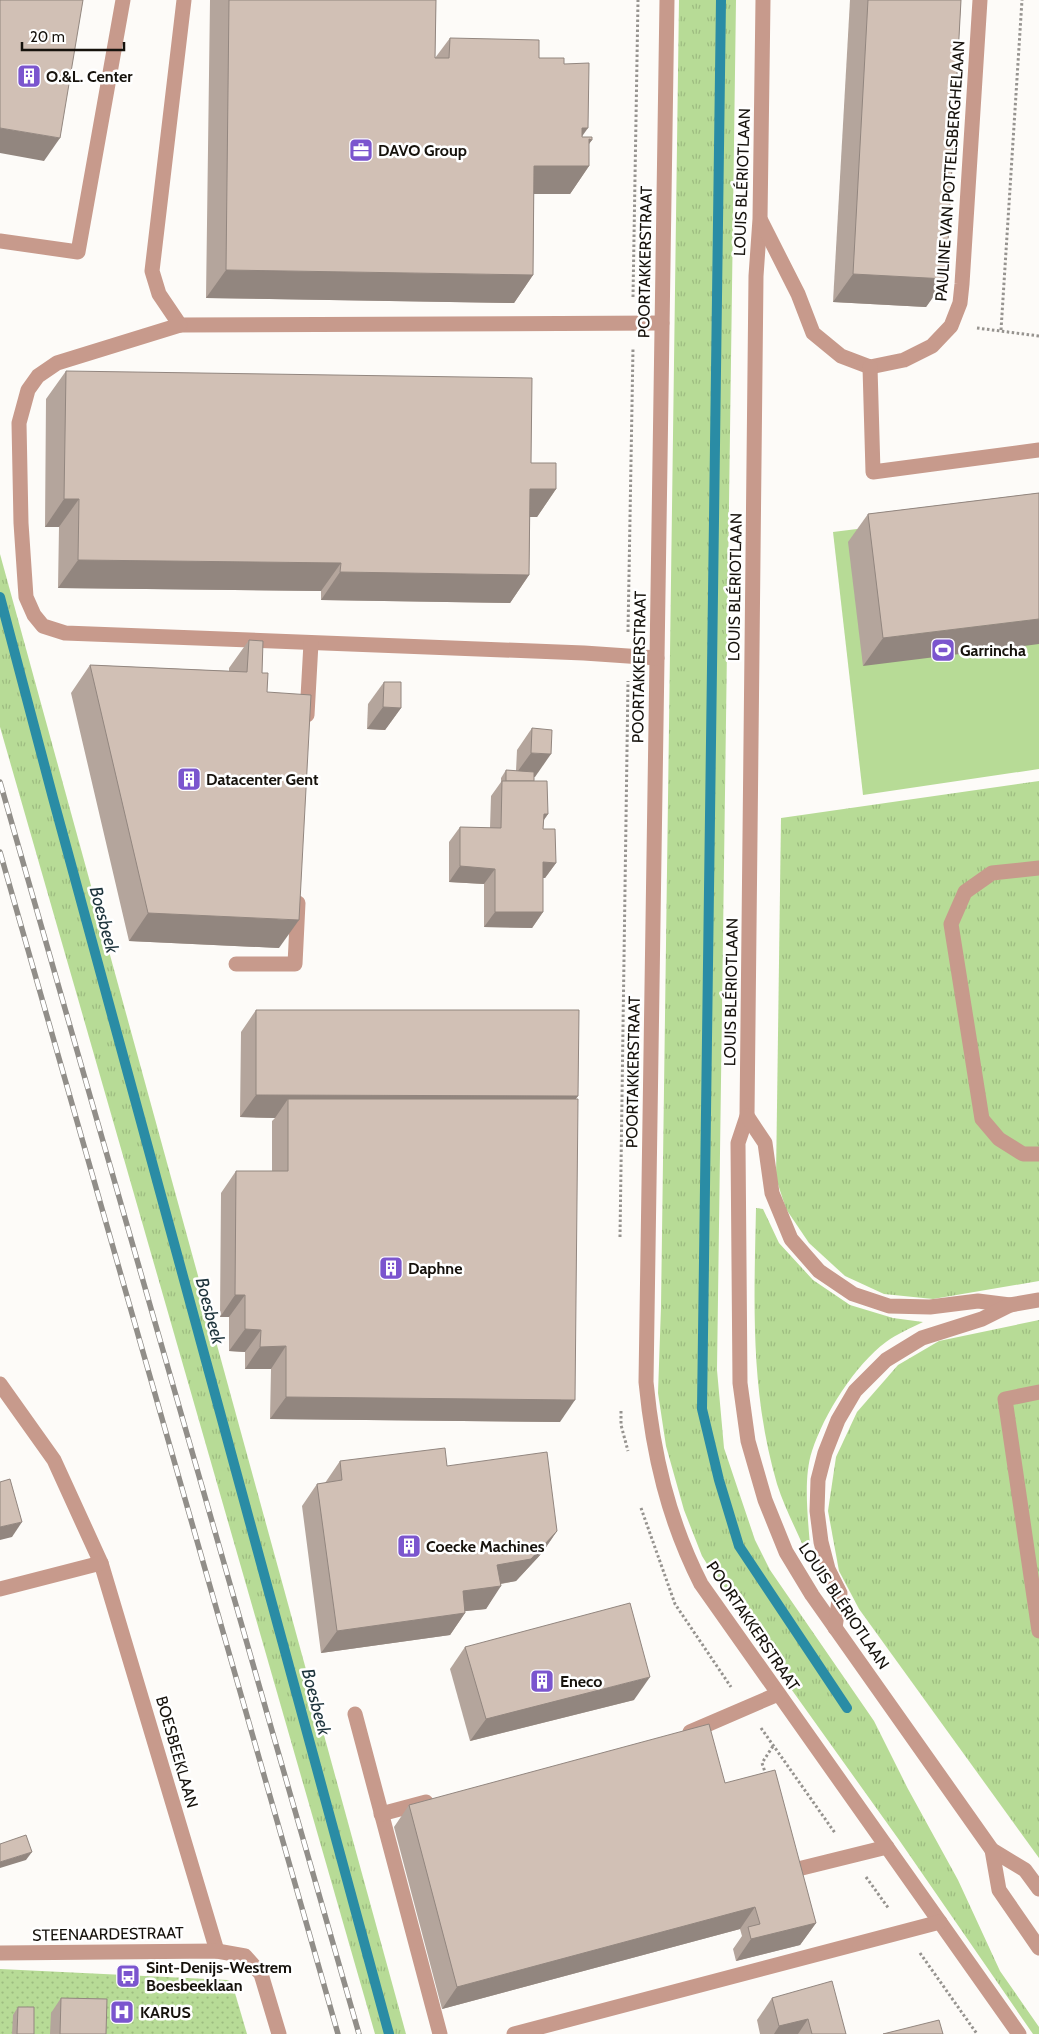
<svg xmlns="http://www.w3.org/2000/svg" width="1039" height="2034" font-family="Cabin,sans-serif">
	<defs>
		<pattern id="grass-tufts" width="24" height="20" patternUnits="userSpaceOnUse" patternTransform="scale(1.25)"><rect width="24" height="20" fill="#b7db96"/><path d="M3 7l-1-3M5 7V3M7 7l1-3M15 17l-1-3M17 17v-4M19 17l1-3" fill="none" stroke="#9dbb80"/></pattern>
		<pattern id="park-dots" width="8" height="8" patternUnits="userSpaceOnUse" patternTransform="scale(1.25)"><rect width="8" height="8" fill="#b7db96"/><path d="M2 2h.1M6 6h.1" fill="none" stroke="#9dbb80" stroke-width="1.8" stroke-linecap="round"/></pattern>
	</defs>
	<rect width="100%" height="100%" fill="#fdfbf8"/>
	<!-- grass -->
	<g fill="url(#grass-tufts)">
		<path d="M679,0H736L717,1370L724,1448L755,1540L770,1570L874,1721L908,1789L958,1880L1000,1971L1039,2027V2034H1033L897,1837L746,1626L702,1556L684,1510L666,1446L658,1393L661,1307Z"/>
		<path d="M0,554L406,2034H375L0,727Z"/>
		<path d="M1039,781V1281L933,1299L884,1294L845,1276L809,1243L786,1209L776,1178L781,818Z"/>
		<path d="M756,1208L763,1209L779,1243L813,1280L850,1305L893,1318L923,1322C911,1328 897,1334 886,1342C855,1365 824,1414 812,1451C803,1478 808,1518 810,1546L804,1548C795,1527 784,1506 777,1484C750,1391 754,1304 756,1208Z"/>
		<path d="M1039,1320V1858L859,1609L839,1571L828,1511L836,1457L857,1412L898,1365L939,1341Z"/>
	</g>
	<!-- park -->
	<path fill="url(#park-dots)" d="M0,1969L228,1980L232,1983L247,2034H0Z"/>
	<!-- garden -->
	<path fill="#b7db96" d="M1039,506V769L863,795L833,532Z"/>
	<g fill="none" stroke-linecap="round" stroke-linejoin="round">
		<!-- stream -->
		<g stroke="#2a8ca5" stroke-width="10">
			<path d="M721,0L702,1409L719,1480L739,1546L847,1708"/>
			<path d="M0,597L53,798L389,2034"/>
		</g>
		<!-- path -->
		<g stroke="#96938f" stroke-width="3" stroke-dasharray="2.5 2.5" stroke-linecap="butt">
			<path d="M633,297L638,0"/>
			<path d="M977,328L1039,336"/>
			<path d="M1001,330L1022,0"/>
			<path d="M628,632L633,348"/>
			<path d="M620,1237L628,681"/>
			<path d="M621,1411V1425L628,1451"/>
			<path d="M641,1508L675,1604L731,1687"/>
			<path d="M761,1728L835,1833"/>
			<path d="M766,1775L762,1763L773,1746"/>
			<path d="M866,1877L889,1909"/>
			<path d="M920,1953L977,2034"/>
		</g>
		<!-- minor -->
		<g stroke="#c79a8c" stroke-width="15">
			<path d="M184,0L152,271L159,294L180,325L662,323"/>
			<path d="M667,0L646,1382C653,1454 668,1519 701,1584L1019,2034"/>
			<path d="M763,0L760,219L756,276L747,1116L738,1143L740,1383L748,1441L765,1500L786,1552L812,1595L992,1850L1025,1870L1039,1889"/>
			<path d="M761,221L798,294L813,333L841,356L870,367L904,360L932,346L951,326L960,303L962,284L980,0"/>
			<path d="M0,241L78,252L123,0"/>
			<path d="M180,325L57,363L38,376L28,390L19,423L21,523L26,597L34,615L43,626L65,633L584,653L657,658"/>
			<path d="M870,367L873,472L1039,450"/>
			<path d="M307,715L311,643"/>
			<path d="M1039,868L992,873L965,892L951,924L982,1119L999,1139L1023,1154H1039"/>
			<path d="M236,964H295L298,903"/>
			<path d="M747,1116L765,1143L772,1193L791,1239L819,1271L853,1294L889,1306L930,1307L978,1301L1010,1305"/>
			<path d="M0,1384L54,1460L101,1563L217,1951"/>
			<path d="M1039,1392L1005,1399L1039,1631"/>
			<path d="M0,1589L101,1563"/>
			<path d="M835,1628L840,1593L828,1569L821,1542L817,1511L818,1480L825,1453L838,1420L855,1391L886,1360L922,1338L982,1319L1010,1305L1039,1300"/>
			<path d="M355,1714L440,2034"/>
			<path d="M690,1732L778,1694"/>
			<path d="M381,1814L426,1802"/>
			<path d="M992,1850L999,1890L1039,1948"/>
			<path d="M798,1869L887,1847"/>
			<path d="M0,1953L217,1951L245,1956L261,1974L279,2034"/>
			<path d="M514,2034L940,1922"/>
		</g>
		<!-- rail casing -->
		<g stroke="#918e89" stroke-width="5.5">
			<g id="rail">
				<path d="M0,782L359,2034"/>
				<path d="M0,852L338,2034"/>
			</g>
		</g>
		<!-- rail -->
		<use href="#rail" stroke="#fff" stroke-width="4" stroke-dasharray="11" stroke-linecap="butt"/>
	</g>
	<!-- wall -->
	<g fill="#b4a59c">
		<path d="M210,0H436L435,58L450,38L564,64L582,137L592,140L589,143V166L570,194H534L533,275L514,303L206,298Z"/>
		<path d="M850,0H961L946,279L926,307L833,302Z"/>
		<path d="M66,371L531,463L556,489L537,517H530L529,575L510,603L321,600V591L58,588L59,527H45L46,399Z"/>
		<path d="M1039,493L863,666L848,542L868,514Z"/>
		<path d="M249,640L262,673L267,692L279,948L129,941L71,693L90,665L229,671V668Z"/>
		<path d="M384,682L401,708L385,730L367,729L368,704Z"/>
		<path d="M532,728L535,777L534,776V781L548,814L544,820L543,829L556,863L545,878H543V912L532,928L484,927V884L449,882V842L460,827L490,828L491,796L501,782V778L506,770L516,771L517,750Z"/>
		<path d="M256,1010L578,1096L575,1099L560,1422L270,1419L271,1369H245V1352L229,1351V1317H220L221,1193L236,1171H272V1121L275,1118L240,1117L241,1032Z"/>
		<path d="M340,1461L447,1466L557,1531L542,1553L516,1581L501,1584L486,1609L465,1611V1613L450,1635L321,1653L302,1506L317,1484L325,1483Z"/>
		<path d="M465,1647L634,1700L470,1741L450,1669Z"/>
		<path d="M725,1783L816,1923L800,1945L736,1961L733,1949L742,1936L740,1929L442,2009L394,1827L409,1805Z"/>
		<path d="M61,1998L106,2034H50L51,2013Z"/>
		<path d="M772,1998L846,2034H760L757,2020Z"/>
		<path d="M18,2007L34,2034H12L13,2015Z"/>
	</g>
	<!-- shaded-wall -->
	<g fill="#92867f">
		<path d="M0,128L60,138L44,161L0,153Z"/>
		<path d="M582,128H588L568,156Z"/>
		<path d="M589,139L592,140L573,166H589L570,194H515L534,166Z"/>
		<path d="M226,270L533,275L514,303L206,298Z"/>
		<path d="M853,274L946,279L926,307L833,302Z"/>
		<path d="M530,489H556L537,517H511Z"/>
		<path d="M64,499H79L59,527H45Z"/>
		<path d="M78,560L341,563L321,591L58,588Z"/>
		<path d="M340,572L529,575L510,603L321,600Z"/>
		<path d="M1039,619V644L863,666L883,638Z"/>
		<path d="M383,707L401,708L385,730L367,729Z"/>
		<path d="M531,753L551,754L535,777L515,775Z"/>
		<path d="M544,814H548L537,829Z"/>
		<path d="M543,862L556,863L545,878H532Z"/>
		<path d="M460,866L495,869L484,884L449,882Z"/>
		<path d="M495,912H543L532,928L484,927Z"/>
		<path d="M148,913L299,920L279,948L129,941Z"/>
		<path d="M256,1095L578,1096L562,1118L288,1099L275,1118L240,1117Z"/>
		<path d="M235,1295H245L229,1317H220Z"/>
		<path d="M245,1329L261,1330L245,1352L229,1351Z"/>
		<path d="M286,1346L271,1369H245L260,1347Z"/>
		<path d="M286,1397L575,1400L560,1422L270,1419Z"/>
		<path d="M22,1522L12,1537L0,1540V1527Z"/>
		<path d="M557,1531L542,1553L516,1581L482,1587L497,1565Z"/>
		<path d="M501,1586L486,1609L447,1613L463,1591Z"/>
		<path d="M465,1613L450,1635L321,1653L337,1631Z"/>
		<path d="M650,1677L634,1700L470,1741L486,1719Z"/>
		<path d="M32,1852L26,1860L0,1868V1862Z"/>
		<path d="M755,1907L740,1929L442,2009L457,1987Z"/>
		<path d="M816,1923L800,1945L736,1961L751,1939Z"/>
		<path d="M808,2019L798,2034H774L779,2026Z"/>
	</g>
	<!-- building -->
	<g fill="#d1c0b5" stroke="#92867f">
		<path d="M0,0H83L60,138L0,128Z"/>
		<path d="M229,0H436L435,58H449L450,38L539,40V58H564V64L589,63L588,128H582V137H592V140L589,139V166H534L533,275L226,270Z"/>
		<path d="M868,0H961L946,279L853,274Z"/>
		<path d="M66,371L532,378L531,463H556V489H530L529,575L340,572L341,563L78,560L79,499H64Z"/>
		<path d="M1039,493V619L883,638L868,514Z"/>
		<path d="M249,640L263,641L262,673H268L267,692L311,695L299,920L148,913L90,665L247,672Z"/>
		<path d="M384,682H401V708L383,707Z"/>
		<path d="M532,728L552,730L551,754L531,753Z"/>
		<path d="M506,770L534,772V781H506Z"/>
		<path d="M502,781H547L548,814H544L543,829H555L556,863L543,862V912H495V869L460,866V827L501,828Z"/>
		<path d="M256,1010H579L578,1096L256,1095Z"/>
		<path d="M288,1099H578L575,1400L286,1397V1346L260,1347L261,1330L245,1329V1295H235L236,1171H288Z"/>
		<path d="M445,1448L447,1466L547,1452L557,1531L531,1559L497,1565L501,1586L463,1591L465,1613L337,1631L317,1484L342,1480L340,1461Z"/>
		<path d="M10,1479L22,1522L0,1527V1482Z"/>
		<path d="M630,1603L650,1677L486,1719L465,1647Z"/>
		<path d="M709,1724L725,1783L775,1770L816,1923L751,1939L748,1927L760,1924L755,1907L457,1987L409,1805Z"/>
		<path d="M26,1835L32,1852L0,1862V1844Z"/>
		<path d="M832,1981L846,2034H812L808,2019L779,2026L772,1998Z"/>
		<path d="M61,1998L107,1999L106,2034H60Z"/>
		<path d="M18,2007H34V2034H17Z"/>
		<path d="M939,2020L943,2034H883Z"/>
	</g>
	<!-- icons -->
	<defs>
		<g id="building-square" transform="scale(1.25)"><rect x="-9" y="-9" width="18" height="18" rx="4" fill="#7b55ce" stroke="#fff"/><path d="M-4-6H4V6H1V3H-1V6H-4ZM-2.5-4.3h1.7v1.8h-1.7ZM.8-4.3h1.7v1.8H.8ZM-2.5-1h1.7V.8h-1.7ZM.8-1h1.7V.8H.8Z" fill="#fff"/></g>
		<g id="office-square" transform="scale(1.25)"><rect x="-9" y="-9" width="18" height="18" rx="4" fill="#7b55ce" stroke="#fff"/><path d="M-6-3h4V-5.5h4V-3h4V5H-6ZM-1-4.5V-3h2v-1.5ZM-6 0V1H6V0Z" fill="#fff"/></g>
		<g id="stadium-square" transform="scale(1.25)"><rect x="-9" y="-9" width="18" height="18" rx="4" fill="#7b55ce" stroke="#fff"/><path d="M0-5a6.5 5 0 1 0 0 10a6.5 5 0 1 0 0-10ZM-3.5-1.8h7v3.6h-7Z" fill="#fff"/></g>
		<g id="bus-square" transform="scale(1.25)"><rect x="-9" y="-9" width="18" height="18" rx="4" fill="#7b55ce" stroke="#fff"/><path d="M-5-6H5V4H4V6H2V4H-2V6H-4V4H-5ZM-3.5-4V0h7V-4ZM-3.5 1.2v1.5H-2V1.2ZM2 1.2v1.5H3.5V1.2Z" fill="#fff"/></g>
		<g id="hospital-square" transform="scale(1.25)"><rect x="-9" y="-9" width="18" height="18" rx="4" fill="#7b55ce" stroke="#fff"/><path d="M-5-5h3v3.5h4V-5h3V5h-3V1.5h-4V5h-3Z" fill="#fff"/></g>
	</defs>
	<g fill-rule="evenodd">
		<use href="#building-square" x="29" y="76"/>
		<use href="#office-square" x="361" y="150"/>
		<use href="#stadium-square" x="943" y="650"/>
		<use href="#building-square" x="189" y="779"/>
		<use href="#building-square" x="391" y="1268"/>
		<use href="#building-square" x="409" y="1546"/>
		<use href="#building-square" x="542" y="1681"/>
		<use href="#bus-square" x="128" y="1976"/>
		<use href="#hospital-square" x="122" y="2012"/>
	</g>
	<g text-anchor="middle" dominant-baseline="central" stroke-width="5" stroke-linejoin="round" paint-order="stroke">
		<!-- poi labels -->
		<g font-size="16" font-weight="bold" fill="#16120c" stroke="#fff" text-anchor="start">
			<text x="46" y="76">O.&amp;L. Center</text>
			<text x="378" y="150">DAVO Group</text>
			<text x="960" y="650">Garrincha</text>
			<text x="206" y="779">Datacenter Gent</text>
			<text x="408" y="1268">Daphne</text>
			<text x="426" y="1546">Coecke Machines</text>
			<text x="560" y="1681">Eneco</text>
			<text x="146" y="1967">Sint-Denijs-Westrem<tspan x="146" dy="18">Boesbeeklaan</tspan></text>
			<text x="140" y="2012">KARUS</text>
		</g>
		<!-- street labels -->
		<g font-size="16" fill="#16120c" stroke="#fff">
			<text transform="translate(950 171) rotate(-86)">PAULINE VAN POTTELSBERGHELAAN</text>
			<text transform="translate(742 182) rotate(-88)">LOUIS BLÉRIOTLAAN</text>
			<text transform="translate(645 262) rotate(-89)">POORTAKKERSTRAAT</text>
			<text transform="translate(735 587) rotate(-89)">LOUIS BLÉRIOTLAAN</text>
			<text transform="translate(639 667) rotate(-89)">POORTAKKERSTRAAT</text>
			<text transform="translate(731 992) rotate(-89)">LOUIS BLÉRIOTLAAN</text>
			<text transform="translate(633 1072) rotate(-89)">POORTAKKERSTRAAT</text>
			<text transform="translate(844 1606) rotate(56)">LOUIS BLÉRIOTLAAN</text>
			<text transform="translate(753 1626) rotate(56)">POORTAKKERSTRAAT</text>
			<text transform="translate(177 1752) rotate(74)">BOESBEEKLAAN</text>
			<text transform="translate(108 1934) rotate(-1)">STEENAARDESTRAAT</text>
		</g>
		<!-- water labels -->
		<g font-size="18" font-style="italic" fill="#1d333b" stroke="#fff">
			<text transform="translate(104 920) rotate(75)">Boesbeek</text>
			<text transform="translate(210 1311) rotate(75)">Boesbeek</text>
			<text transform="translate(316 1702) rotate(75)">Boesbeek</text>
		</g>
	</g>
	<!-- scale -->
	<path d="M22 42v8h102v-8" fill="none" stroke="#16120c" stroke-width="2.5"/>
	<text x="30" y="42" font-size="15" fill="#16120c" stroke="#ffffff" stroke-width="4" paint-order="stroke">20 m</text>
</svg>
